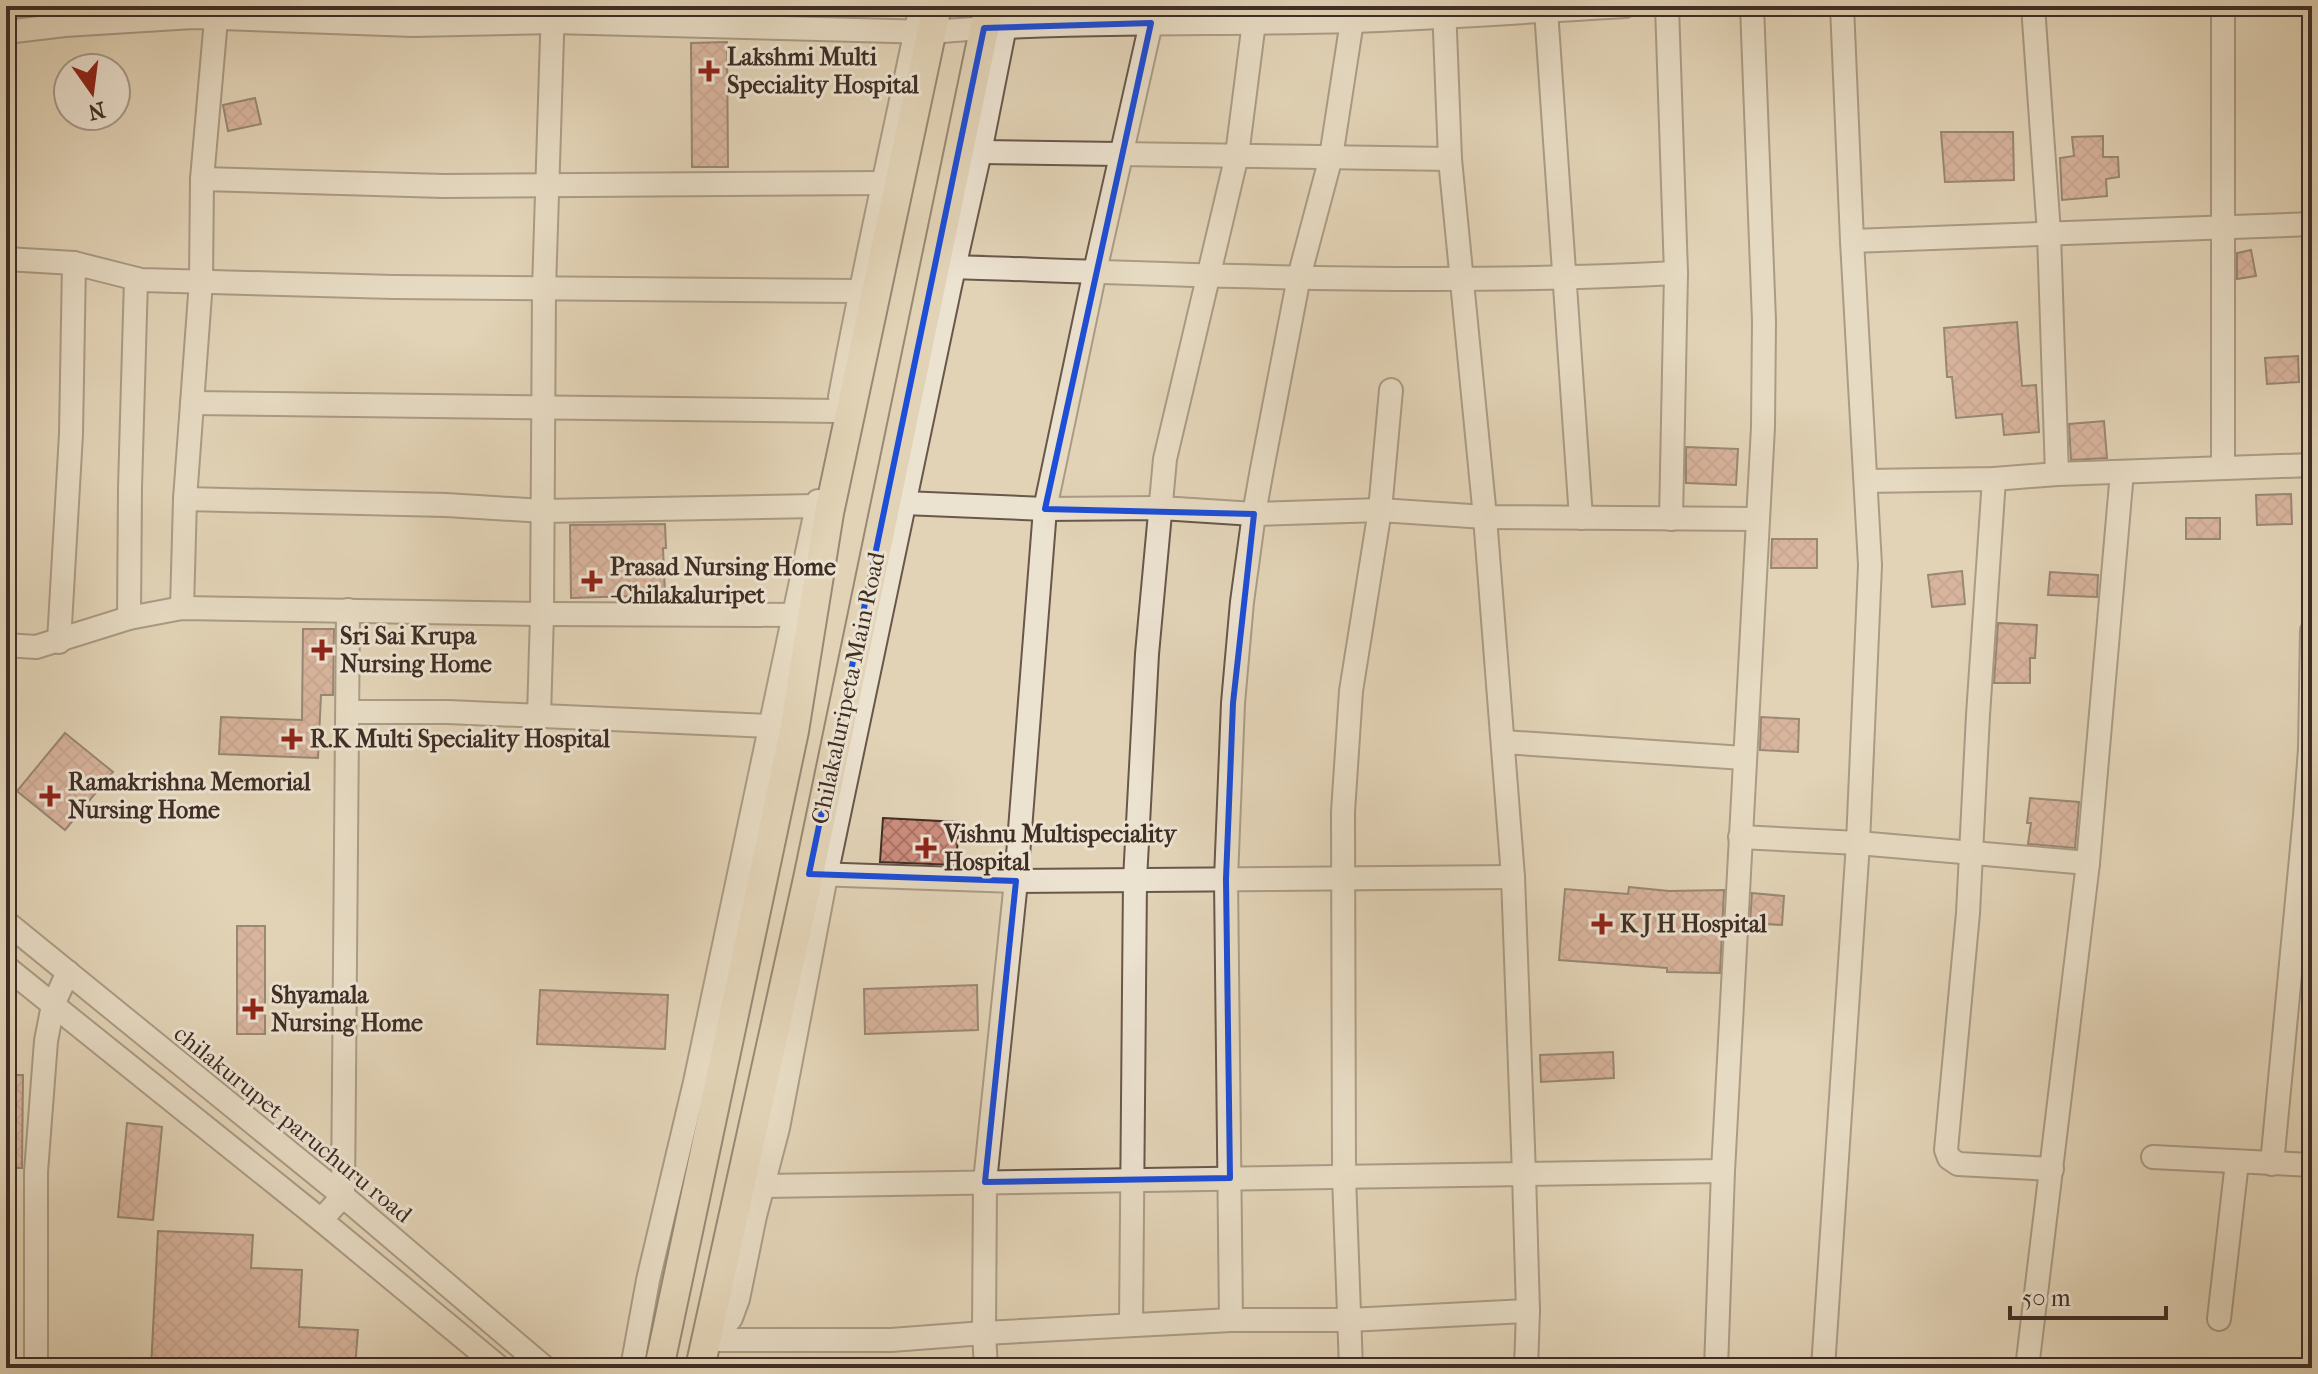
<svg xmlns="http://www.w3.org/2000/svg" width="2318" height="1374" font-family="'IM FELL French Canon',serif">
	<defs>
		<pattern id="building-cross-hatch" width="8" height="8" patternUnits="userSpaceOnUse" patternTransform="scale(2)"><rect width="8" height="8" fill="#ce8e7e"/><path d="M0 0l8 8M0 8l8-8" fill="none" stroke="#a97467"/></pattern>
	</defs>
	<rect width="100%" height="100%" fill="#e2d3b7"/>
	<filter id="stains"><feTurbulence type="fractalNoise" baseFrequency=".0025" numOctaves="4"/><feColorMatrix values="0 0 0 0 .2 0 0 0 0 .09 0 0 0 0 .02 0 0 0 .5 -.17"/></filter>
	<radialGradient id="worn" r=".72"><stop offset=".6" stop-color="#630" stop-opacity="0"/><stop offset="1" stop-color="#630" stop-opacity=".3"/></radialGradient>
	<!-- building -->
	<g fill="url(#building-cross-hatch)" stroke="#3f2e25" stroke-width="2">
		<path d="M727,42L728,167H692L691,43Z"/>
		<path d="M255,98L261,124L228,131L223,105Z"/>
		<path d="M1941,132H2013L2014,180L1945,182Z"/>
		<path d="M2103,136V157H2118L2119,177L2106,179L2107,196L2062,200L2060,158L2074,156L2072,137Z"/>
		<path d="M2251,250L2256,276L2237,279V253Z"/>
		<path d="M2017,322L2022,386L2036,385L2039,432L2004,435L2002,414L1956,418L1952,377H1947L1944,328Z"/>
		<path d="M2298,356L2299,382L2267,384L2265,358Z"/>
		<path d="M2104,421L2107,458L2071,460L2069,424Z"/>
		<path d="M1686,447L1738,449L1736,485L1686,483Z"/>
		<path d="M2291,494L2292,524L2257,525L2256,495Z"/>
		<rect x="2186" y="518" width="34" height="21"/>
		<path d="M665,524L666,548H663L665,595L571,598L570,525Z"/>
		<path d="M1772,539H1817V568H1771Z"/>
		<path d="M1962,571L1965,604L1932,607L1928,575Z"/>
		<path d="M2050,572L2098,575L2097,597L2048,595Z"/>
		<path d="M1998,623L2037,625L2035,658H2030V683H1994Z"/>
		<path d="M303,629H334L333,695H321L318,758L219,754L221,717L302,720Z"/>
		<path d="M1761,717L1799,719L1798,752L1760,750Z"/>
		<path d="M65,733L113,772L65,830L17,791Z"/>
		<path d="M2030,798L2079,802L2075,848L2028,844L2031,823H2027Z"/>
		<path d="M883,818L959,822L956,865L880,862Z"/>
		<path d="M1629,887L1669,891L1724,890L1720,973L1667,972V968L1559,960L1565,889L1628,894Z"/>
		<path d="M1752,893L1784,896L1782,925L1750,923Z"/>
		<rect x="237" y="926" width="28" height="108"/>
		<path d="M977,985L978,1030L865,1034L864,989Z"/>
		<path d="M540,990L668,995L665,1049L537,1044Z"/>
		<path d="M1613,1052L1614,1078L1541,1082L1540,1055Z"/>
		<path d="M6,1075H23L22,1168H6Z"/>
		<path d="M127,1123L162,1127L153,1220L118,1217Z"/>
		<path d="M158,1231L253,1235L251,1268L302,1270L299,1327L358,1330L355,1368H151Z"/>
	</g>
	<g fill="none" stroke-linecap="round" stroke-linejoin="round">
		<!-- minor casing -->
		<g stroke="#68574a" stroke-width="26">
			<g id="minor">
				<path d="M1444,6L1450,159L1485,517L1513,877L1524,1174L1528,1311L1526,1368"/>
				<path d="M1667,6L1676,273L1671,519"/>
				<path d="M2033,6L2049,233L2057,474"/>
				<path d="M1546,10L1581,518"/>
				<path d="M6,32L65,25L193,17L413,25L554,22L931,32C1071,20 1211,25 1351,21C1443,18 1534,11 1625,6"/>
				<path d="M980,152L1450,159"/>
				<path d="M202,179L444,186L884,183"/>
				<path d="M1852,241L2312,224"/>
				<path d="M6,259L74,263L141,280L394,287L860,291"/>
				<path d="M954,267C1194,275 1435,286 1676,273"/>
				<path d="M840,397C864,266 894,136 921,6"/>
				<path d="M192,403L838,411"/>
				<path d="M2223,468V6"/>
				<path d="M1994,479L1978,715L1968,913L1946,1150L1949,1158L1958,1164L2052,1169"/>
				<path d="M1866,481L1994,479L2057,474L2312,465"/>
				<path d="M185,499L446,505L543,511L817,506"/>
				<path d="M904,503L1045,509L1161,508L1254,514L1380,510L1485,517L1756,519"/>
				<path d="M182,608L185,499L201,281L202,179L216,19"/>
				<path d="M129,618L130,488L136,279"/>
				<path d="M59,642L71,434L74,263"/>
				<path d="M6,645L36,647L129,618L182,608L542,614L795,615"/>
				<path d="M348,712H448L771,726"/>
				<path d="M539,716L542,614L544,289L553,6"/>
				<path d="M1503,742L1744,758"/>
				<path d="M1740,837L1858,843L2088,863"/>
				<path d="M815,874L1016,881L1513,877"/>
				<path d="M6,922L343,1196L545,1368"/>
				<path d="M6,967L321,1220L500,1368"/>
				<path d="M2153,1157L2312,1165"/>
				<path d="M2272,1164L2305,816L2310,749L2312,631"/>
				<path d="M763,1186L1723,1171"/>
				<path d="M321,1220L343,1196L348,610"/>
				<path d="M2219,1319L2237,1162"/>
				<path d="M1231,1320L1226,879L1233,703L1242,602L1254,514L1262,469L1299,277L1331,157L1352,21"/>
				<path d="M1131,1325L1135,880L1147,654L1165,459L1237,155L1254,22"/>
				<path d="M708,1340H891L984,1333L1231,1320H1349L1528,1311"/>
				<path d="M706,1344L708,1340L722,1329L731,1318L738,1299L755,1216L778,1128L826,876L950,286L980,152L1009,6"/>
				<path d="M36,1368V1172L46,1041L53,1005L68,972"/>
				<path d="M632,1368L648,1280L695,1082L818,501"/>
				<path d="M986,1368L984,1333L985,1182L1016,881L1045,509L1095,271L1151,23"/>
				<path d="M1351,1368L1344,1176L1343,812L1351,691L1380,510L1391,390"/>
				<path d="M1716,1368L1723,1171L1763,427L1764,321L1752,6"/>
				<path d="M1823,1368L1858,843L1870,565L1852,241L1842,6"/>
				<path d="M2027,1368L2088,863L2122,472"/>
			</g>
		</g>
		<!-- major casing -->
		<g stroke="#3f2e25" stroke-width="32">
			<g id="major">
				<path d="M659,1368L794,731L829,513L937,6"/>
				<path d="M700,1368L809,874L989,6"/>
			</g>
		</g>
		<!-- minor -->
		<use href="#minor" stroke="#ece2d0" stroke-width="22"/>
		<!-- major -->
		<use href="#major" stroke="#e2d3b7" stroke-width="28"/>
	</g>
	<!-- marked area -->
	<path d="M0 0H2318V1374H0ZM1151,23L1045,509L1254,514L1233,703L1226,879L1230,1178L985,1182L1016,881L809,874L984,28Z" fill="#e2d3b7" fill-opacity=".55" fill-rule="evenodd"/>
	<path fill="none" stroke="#1d4ed8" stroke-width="6" stroke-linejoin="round" d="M1151,23L1045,509L1254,514L1233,703L1226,879L1230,1178L985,1182L1016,881L809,874L984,28Z"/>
	<!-- markers -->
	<g fill="#8f2418" stroke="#ece2d0" stroke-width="3">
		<path d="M705 59h8v8h8v8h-8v8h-8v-8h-8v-8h8z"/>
		<path d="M588 569h8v8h8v8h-8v8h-8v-8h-8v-8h8z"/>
		<path d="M318 638h8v8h8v8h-8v8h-8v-8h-8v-8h8z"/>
		<path d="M288 727h8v8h8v8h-8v8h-8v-8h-8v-8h8z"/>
		<path d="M46 784h8v8h8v8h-8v8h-8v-8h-8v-8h8z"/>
		<path d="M922 836h8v8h8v8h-8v8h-8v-8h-8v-8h8z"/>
		<path d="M1598 912h8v8h8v8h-8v8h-8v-8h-8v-8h8z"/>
		<path d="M249 997h8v8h8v8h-8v8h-8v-8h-8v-8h8z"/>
	</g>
	<g text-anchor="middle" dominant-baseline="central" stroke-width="6" stroke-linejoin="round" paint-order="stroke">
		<!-- poi labels -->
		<g font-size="24" font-weight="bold" fill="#3f2e25" stroke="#ece2d0" text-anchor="start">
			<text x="727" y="57">Lakshmi Multi<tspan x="727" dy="28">Speciality Hospital</tspan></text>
			<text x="610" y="567">Prasad Nursing Home<tspan x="610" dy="28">-Chilakaluripet</tspan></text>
			<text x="340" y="636">Sri Sai Krupa<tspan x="340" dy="28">Nursing Home</tspan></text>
			<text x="310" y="739">R.K Multi Speciality Hospital</text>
			<text x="68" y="782">Ramakrishna Memorial<tspan x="68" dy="28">Nursing Home</tspan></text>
			<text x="944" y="834">Vishnu Multispeciality<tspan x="944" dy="28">Hospital</tspan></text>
			<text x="1620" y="924">K J H Hospital</text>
			<text x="271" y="995">Shyamala<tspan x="271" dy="28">Nursing Home</tspan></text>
		</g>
		<!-- street labels -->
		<g font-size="24" fill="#3f2e25" stroke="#ece2d0">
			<text transform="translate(848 688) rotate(-78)">Chilakaluripeta Main Road</text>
			<text transform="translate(293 1124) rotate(39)">chilakurupet paruchuru road</text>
		</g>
	</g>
	<!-- margin -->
	<rect width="2318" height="1374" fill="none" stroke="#e2d3b7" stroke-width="32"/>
	<rect x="8" y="8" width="2302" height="1358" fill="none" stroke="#3f2e25" stroke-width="4"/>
	<rect x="16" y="16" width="2286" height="1342" fill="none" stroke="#3f2e25" stroke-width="2"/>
	<!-- north arrow -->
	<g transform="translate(92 92) rotate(166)"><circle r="38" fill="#ece2d0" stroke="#a79a8c" stroke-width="2"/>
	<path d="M0-6L14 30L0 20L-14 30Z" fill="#8f2418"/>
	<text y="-12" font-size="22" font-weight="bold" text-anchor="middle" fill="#3f2e25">N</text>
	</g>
	<!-- scale -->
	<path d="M2010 1306v12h156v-12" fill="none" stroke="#3f2e25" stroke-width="4"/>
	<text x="2022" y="1306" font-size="24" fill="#3f2e25" stroke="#ece2d0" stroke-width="6" paint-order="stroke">50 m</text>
	<rect width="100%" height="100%" filter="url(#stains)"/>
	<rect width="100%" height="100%" fill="url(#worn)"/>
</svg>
